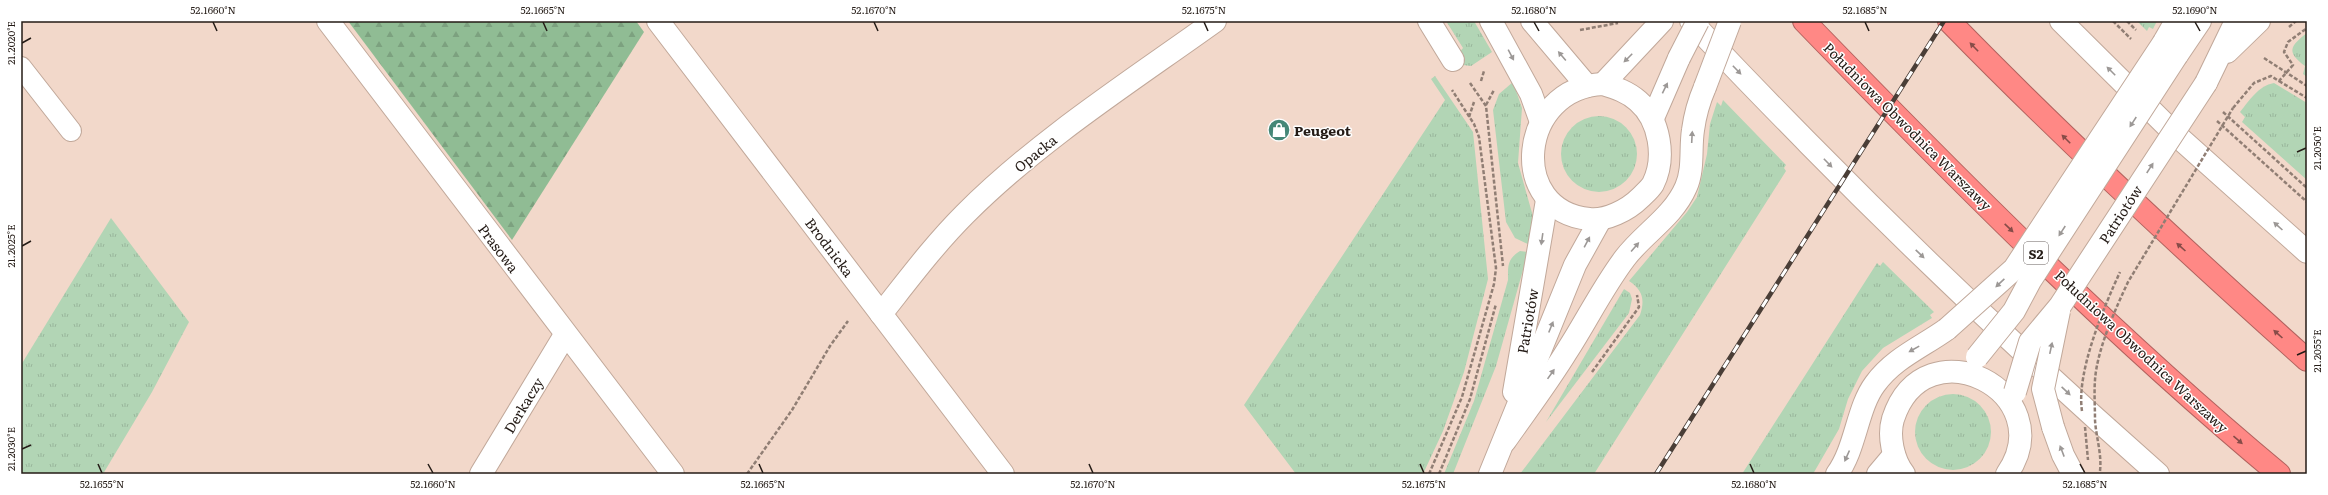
<svg xmlns="http://www.w3.org/2000/svg" width="2328" height="495" font-family="Literata,serif">
	<defs>
		<pattern id="grass-tufts" width="24" height="20" patternUnits="userSpaceOnUse"><rect width="24" height="20" fill="#b2d5b5"/><path d="M3 7l-1-3M5 7V3M7 7l1-3M15 17l-1-3M17 17v-4M19 17l1-3" fill="none" stroke="#99b69b"/></pattern>
		<pattern id="forest-firs" width="22" height="20" patternUnits="userSpaceOnUse"><rect width="22" height="20" fill="#90bc94"/><path d="M5 1l3.5 6h-7zM16 11l3.5 6h-7z" fill="#7ca17f"/></pattern>
	</defs>
	<rect width="100%" height="100%" fill="#f2d8ca"/>
	<!-- grass -->
	<g fill="url(#grass-tufts)">
		<path d="M1446,21H1474L1492,52L1471,66L1463,65L1457,55L1463,48Z"/>
		<path d="M2137,21H2157L2153,29L2149,27L2147,31Z"/>
		<path d="M2307,33V77L2303,74L2305,66C2286,52 2290,46 2307,33Z"/>
		<path d="M1435,76L1473,132L1488,279L1464,372L1443,431L1423,474H1296L1244,405L1445,100L1431,79Z"/>
		<path d="M1513,82L1522,108L1518,163L1534,220L1530,245L1515,238L1506,222L1493,110L1499,94Z"/>
		<path d="M2274,83L2307,103V180L2242,122L2245,117L2240,112C2250,100 2258,86 2274,83Z"/>
		<path d="M1723,100L1786,165L1784,168L1786,171L1594,474H1520L1640,315C1645,300 1643,290 1629,281L1687,212L1697,197L1707,154L1710,124L1717,102L1721,106Z"/>
		<circle cx="1599" cy="154" r="38"/>
		<path d="M111,218L189,322L152,392L103,474H21V365Z"/>
		<path d="M1520,251L1528,252L1496,366L1453,474H1444L1474,401L1508,280C1508,266 1507,259 1520,251Z"/>
		<path d="M1883,262L1934,312L1930,315L1932,318L1883,348L1862,371L1848,399L1839,429L1813,474H1742L1877,263L1880,266Z"/>
		<path d="M1624,289L1630,293L1632,299L1629,313L1546,422Z"/>
		<circle cx="1953" cy="432" r="38"/>
	</g>
	<!-- forest -->
	<path fill="url(#forest-firs)" d="M348,21H636L644,32L512,240Z"/>
	<g fill="none" stroke-linecap="round" stroke-linejoin="round">
		<!-- service casing -->
		<g stroke="#c1a89a" stroke-width="22">
			<path id="service" d="M21,67L71,131"/>
		</g>
		<!-- minor casing -->
		<g stroke="#c1a89a" stroke-width="24">
			<g id="minor">
				<path d="M328,21L673,474"/>
				<path d="M658,21L1003,474"/>
				<path d="M1429,21L1453,60"/>
				<path d="M881,314C908,280 934,245 965,214C1039,140 1130,82 1215,21"/>
				<path d="M481,474L565,335"/>
			</g>
		</g>
		<!-- secondary casing -->
		<g stroke="#c1a89a" stroke-width="24">
			<g id="secondary">
				<path d="M1491,21L1531,94L1541,122"/>
				<path d="M1532,21L1587,86"/>
				<path d="M1691,21C1729,63 1769,103 1809,144C1921,258 2038,368 2158,474"/>
				<path d="M2061,21L2175,134L2307,252"/>
				<path d="M2164,42L2176,21"/>
				<path d="M2227,52L2259,21"/>
				<path d="M2177,55L2200,21"/>
				<path d="M2206,83L2236,21"/>
				<path d="M1603,84C1616,88 1628,92 1638,101C1660,120 1666,158 1653,184C1650,189 1644,194 1640,198C1628,210 1606,221 1589,219C1507,211 1518,88 1603,84Z"/>
				<path d="M1603,84L1662,21"/>
				<path d="M1653,118L1679,58"/>
				<path d="M1514,392L1547,200"/>
				<path d="M2053,427L2063,455L2073,474"/>
				<path d="M1505,441C1526,411 1548,382 1567,351C1587,320 1603,287 1625,258C1644,233 1673,217 1686,187C1694,169 1690,149 1693,130C1695,115 1699,101 1705,87"/>
				<path d="M1490,474L1575,265L1600,220"/>
				<path d="M1837,474C1856,448 1857,408 1875,384C1894,358 1922,347 1947,329"/>
				<path d="M1878,474L1894,455"/>
				<path d="M1904,474C1893,460 1888,436 1893,419C1925,321 2063,393 2007,474"/>
			</g>
		</g>
		<!-- motorway casing -->
		<g stroke="#b2625e" stroke-width="24">
			<g id="motorway">
				<path d="M1804,21C1956,178 2111,334 2279,474"/>
				<path d="M1949,21C2064,139 2184,250 2307,360"/>
			</g>
		</g>
		<!-- path -->
		<g stroke="#907e74" stroke-width="2.5" stroke-dasharray="4 2" stroke-linecap="butt">
			<path d="M2113,21L2131,39"/>
			<path d="M2127,21L2136,30"/>
			<path d="M2289,27L2296,21"/>
			<path d="M1580,30L1618,23"/>
			<path d="M2264,58L2307,86"/>
			<path d="M1481,81L1484,71"/>
			<path d="M2279,81L2307,98"/>
			<path d="M1470,83L1486,106L1503,266"/>
			<path d="M1486,105L1494,90"/>
			<path d="M2233,108L2254,83L2271,76L2279,81L2293,65L2284,52L2288,42L2307,28"/>
			<path d="M2223,112L2307,188"/>
			<path d="M1469,117L1474,102"/>
			<path d="M2217,121L2307,202"/>
			<path d="M1592,372L1639,307L1637,295"/>
			<path d="M747,474L792,410L830,346L848,321"/>
			<path d="M1429,474L1462,397L1494,284L1496,268L1479,137L1474,124L1452,90"/>
			<path d="M1439,474L1470,399L1496,304"/>
		</g>
		<!-- service -->
		<use href="#service" stroke="#fff" stroke-width="20"/>
		<!-- minor -->
		<use href="#minor" stroke="#fff" stroke-width="22"/>
		<!-- secondary -->
		<use href="#secondary" stroke="#fff" stroke-width="22"/>
		<!-- motorway -->
		<use href="#motorway" stroke="#ff8885" stroke-width="22"/>
		<!-- rail casing -->
		<g stroke="#4a3e37" stroke-width="4.5">
			<path id="rail" d="M1656,474L1944,21"/>
		</g>
		<!-- rail -->
		<use href="#rail" stroke="#fff" stroke-width="3" stroke-dasharray="9" stroke-linecap="butt"/>
		<!-- secondary-bridge casing -->
		<g stroke="#c1a89a" stroke-width="24" stroke-linecap="butt">
			<g id="secondary-bridge">
				<path d="M1679,58L1698,21"/>
				<path d="M1705,87L1730,21"/>
				<path d="M1947,329L2014,269L2164,42"/>
				<path d="M1977,357L2014,311L2030,281L2177,55"/>
				<path d="M2015,392L2030,342L2060,306L2206,83"/>
				<path d="M2053,427L2043,389L2059,311"/>
			</g>
		</g>
		<!-- path-bridge -->
		<g stroke="#907e74" stroke-width="2.5" stroke-dasharray="4 2" stroke-linecap="butt">
			<path d="M2082,411C2076,372 2104,307 2120,272"/>
			<path d="M2085,427L2088,460"/>
			<path d="M2100,471C2102,454 2096,437 2095,420C2095,407 2094,393 2095,380C2097,350 2115,310 2128,282L2233,108"/>
		</g>
		<!-- secondary-bridge -->
		<use href="#secondary-bridge" stroke="#fff" stroke-width="22"/>
	</g>
	<!-- one-way arrows -->
	<defs><path id="oneway-solid" d="M-6-.8H1V-3.2L6.5 0L1 3.2V.8H-6Z"/></defs>
	<g fill="#874c48">
		<use href="#oneway-solid" transform="translate(1974 47) rotate(-134)"/>
		<use href="#oneway-solid" transform="translate(2066 139) rotate(-135)"/>
		<use href="#oneway-solid" transform="translate(2009 228) rotate(44)"/>
		<use href="#oneway-solid" transform="translate(2181 247) rotate(-138)"/>
		<use href="#oneway-solid" transform="translate(2278 334) rotate(-138)"/>
		<use href="#oneway-solid" transform="translate(2238 440) rotate(41)"/>
	</g>
	<g fill="#9c9896">
		<use href="#oneway-solid" transform="translate(1511 55) rotate(62)"/>
		<use href="#oneway-solid" transform="translate(1562 56) rotate(-130)"/>
		<use href="#oneway-solid" transform="translate(1628 58) rotate(135)"/>
		<use href="#oneway-solid" transform="translate(1737 70) rotate(46)"/>
		<use href="#oneway-solid" transform="translate(2111 71) rotate(-135)"/>
		<use href="#oneway-solid" transform="translate(1665 88) rotate(-64)"/>
		<use href="#oneway-solid" transform="translate(2133 122) rotate(123)"/>
		<use href="#oneway-solid" transform="translate(1692 137) rotate(-87)"/>
		<use href="#oneway-solid" transform="translate(1828 163) rotate(46)"/>
		<use href="#oneway-solid" transform="translate(2150 168) rotate(-57)"/>
		<use href="#oneway-solid" transform="translate(2278 226) rotate(-138)"/>
		<use href="#oneway-solid" transform="translate(2062 231) rotate(123)"/>
		<use href="#oneway-solid" transform="translate(1542 239) rotate(98)"/>
		<use href="#oneway-solid" transform="translate(1587 242) rotate(-62)"/>
		<use href="#oneway-solid" transform="translate(1635 247) rotate(-49)"/>
		<use href="#oneway-solid" transform="translate(1920 254) rotate(44)"/>
		<use href="#oneway-solid" transform="translate(2000 283) rotate(137)"/>
		<use href="#oneway-solid" transform="translate(1551 327) rotate(-68)"/>
		<use href="#oneway-solid" transform="translate(2051 348) rotate(-78)"/>
		<use href="#oneway-solid" transform="translate(1914 349) rotate(151)"/>
		<use href="#oneway-solid" transform="translate(1551 374) rotate(-55)"/>
		<use href="#oneway-solid" transform="translate(2066 391) rotate(43)"/>
		<use href="#oneway-solid" transform="translate(2062 451) rotate(-111)"/>
		<use href="#oneway-solid" transform="translate(1847 456) rotate(114)"/>
	</g>
	<!-- ticks -->
	<path fill="none" stroke="#241b16" stroke-width="1.5" d="M213,22L217,31M543,22L547,31M874,22L878,31M1204,22L1208,31M1534,22L1539,31M1865,22L1869,31M2195,22L2200,31M22,43L31,38M2297,152L2306,148M22,246L31,241M2297,355L2306,351M22,449L31,445M98,464L102,473M428,464L433,473M759,464L763,473M1089,464L1093,473M1420,464L1424,473M1750,464L1754,473M2080,464L2085,473"/>
	<!-- icons -->
	<defs>
		<g id="shop-disc" transform="scale(1.15)"><circle r="9.5" fill="#458777" stroke="#fff"/><path d="M-5-2.5h2.3a2.7 3.5 0 0 1 5.4 0H5L5.5 6h-11ZM-1.5-2.5h3a1.5 2.3 0 0 0-3 0Z" fill="#fff"/></g>
	</defs>
	<g fill-rule="evenodd">
		<use href="#shop-disc" x="1279" y="130"/>
	</g>
	<g text-anchor="middle" dominant-baseline="central" stroke-width="3" stroke-linejoin="round" paint-order="stroke">
		<!-- shield labels -->
		<rect fill="#fff" stroke="#665f5c" stroke-width="1" x="2024" y="242" width="24" height="22" rx="3"/>
		<g font-size="13" font-weight="bold" fill="#241b16">
			<text x="2036" y="253">S2</text>
		</g>
		<!-- street labels -->
		<g font-size="14" fill="#241b16" stroke="#fff">
			<text transform="translate(1908 126) rotate(45)">Południowa Obwodnica Warszawy</text>
			<text transform="translate(1035 153) rotate(-39)">Opacka</text>
			<text transform="translate(2120 214) rotate(-57)">Patriotów</text>
			<text transform="translate(830 247) rotate(53)">Brodnicka</text>
			<text transform="translate(499 248) rotate(53)">Prasowa</text>
			<text transform="translate(1527 321) rotate(-80)">Patriotów</text>
			<text transform="translate(2142 351) rotate(43)">Południowa Obwodnica Warszawy</text>
			<text transform="translate(523 405) rotate(-59)">Derkaczy</text>
		</g>
		<!-- poi labels -->
		<g font-size="14" font-weight="bold" fill="#241b16" stroke="#fff" text-anchor="start">
			<text x="1294" y="130">Peugeot</text>
		</g>
	</g>
	<!-- border -->
	<rect width="2328" height="495" fill="none" stroke="#ffffff" stroke-width="44"/>
	<rect x="22" y="22" width="2284" height="451" fill="none" stroke="#241b16" stroke-width="1.5"/>
	<g font-size="10" text-anchor="middle" fill="#241b16">
		<text x="213" y="14">52.1660°N</text>
		<text x="543" y="14">52.1665°N</text>
		<text x="874" y="14">52.1670°N</text>
		<text x="1204" y="14">52.1675°N</text>
		<text x="1534" y="14">52.1680°N</text>
		<text x="1865" y="14">52.1685°N</text>
		<text x="2195" y="14">52.1690°N</text>
		<text transform="translate(11 43) rotate(-90)" y="4">21.2020°E</text>
		<text transform="translate(2317 148) rotate(-90)" y="4">21.2050°E</text>
		<text transform="translate(11 246) rotate(-90)" y="4">21.2025°E</text>
		<text transform="translate(2317 351) rotate(-90)" y="4">21.2055°E</text>
		<text transform="translate(11 449) rotate(-90)" y="4">21.2030°E</text>
		<text x="102" y="488">52.1655°N</text>
		<text x="433" y="488">52.1660°N</text>
		<text x="763" y="488">52.1665°N</text>
		<text x="1093" y="488">52.1670°N</text>
		<text x="1424" y="488">52.1675°N</text>
		<text x="1754" y="488">52.1680°N</text>
		<text x="2085" y="488">52.1685°N</text>
	</g>
</svg>
